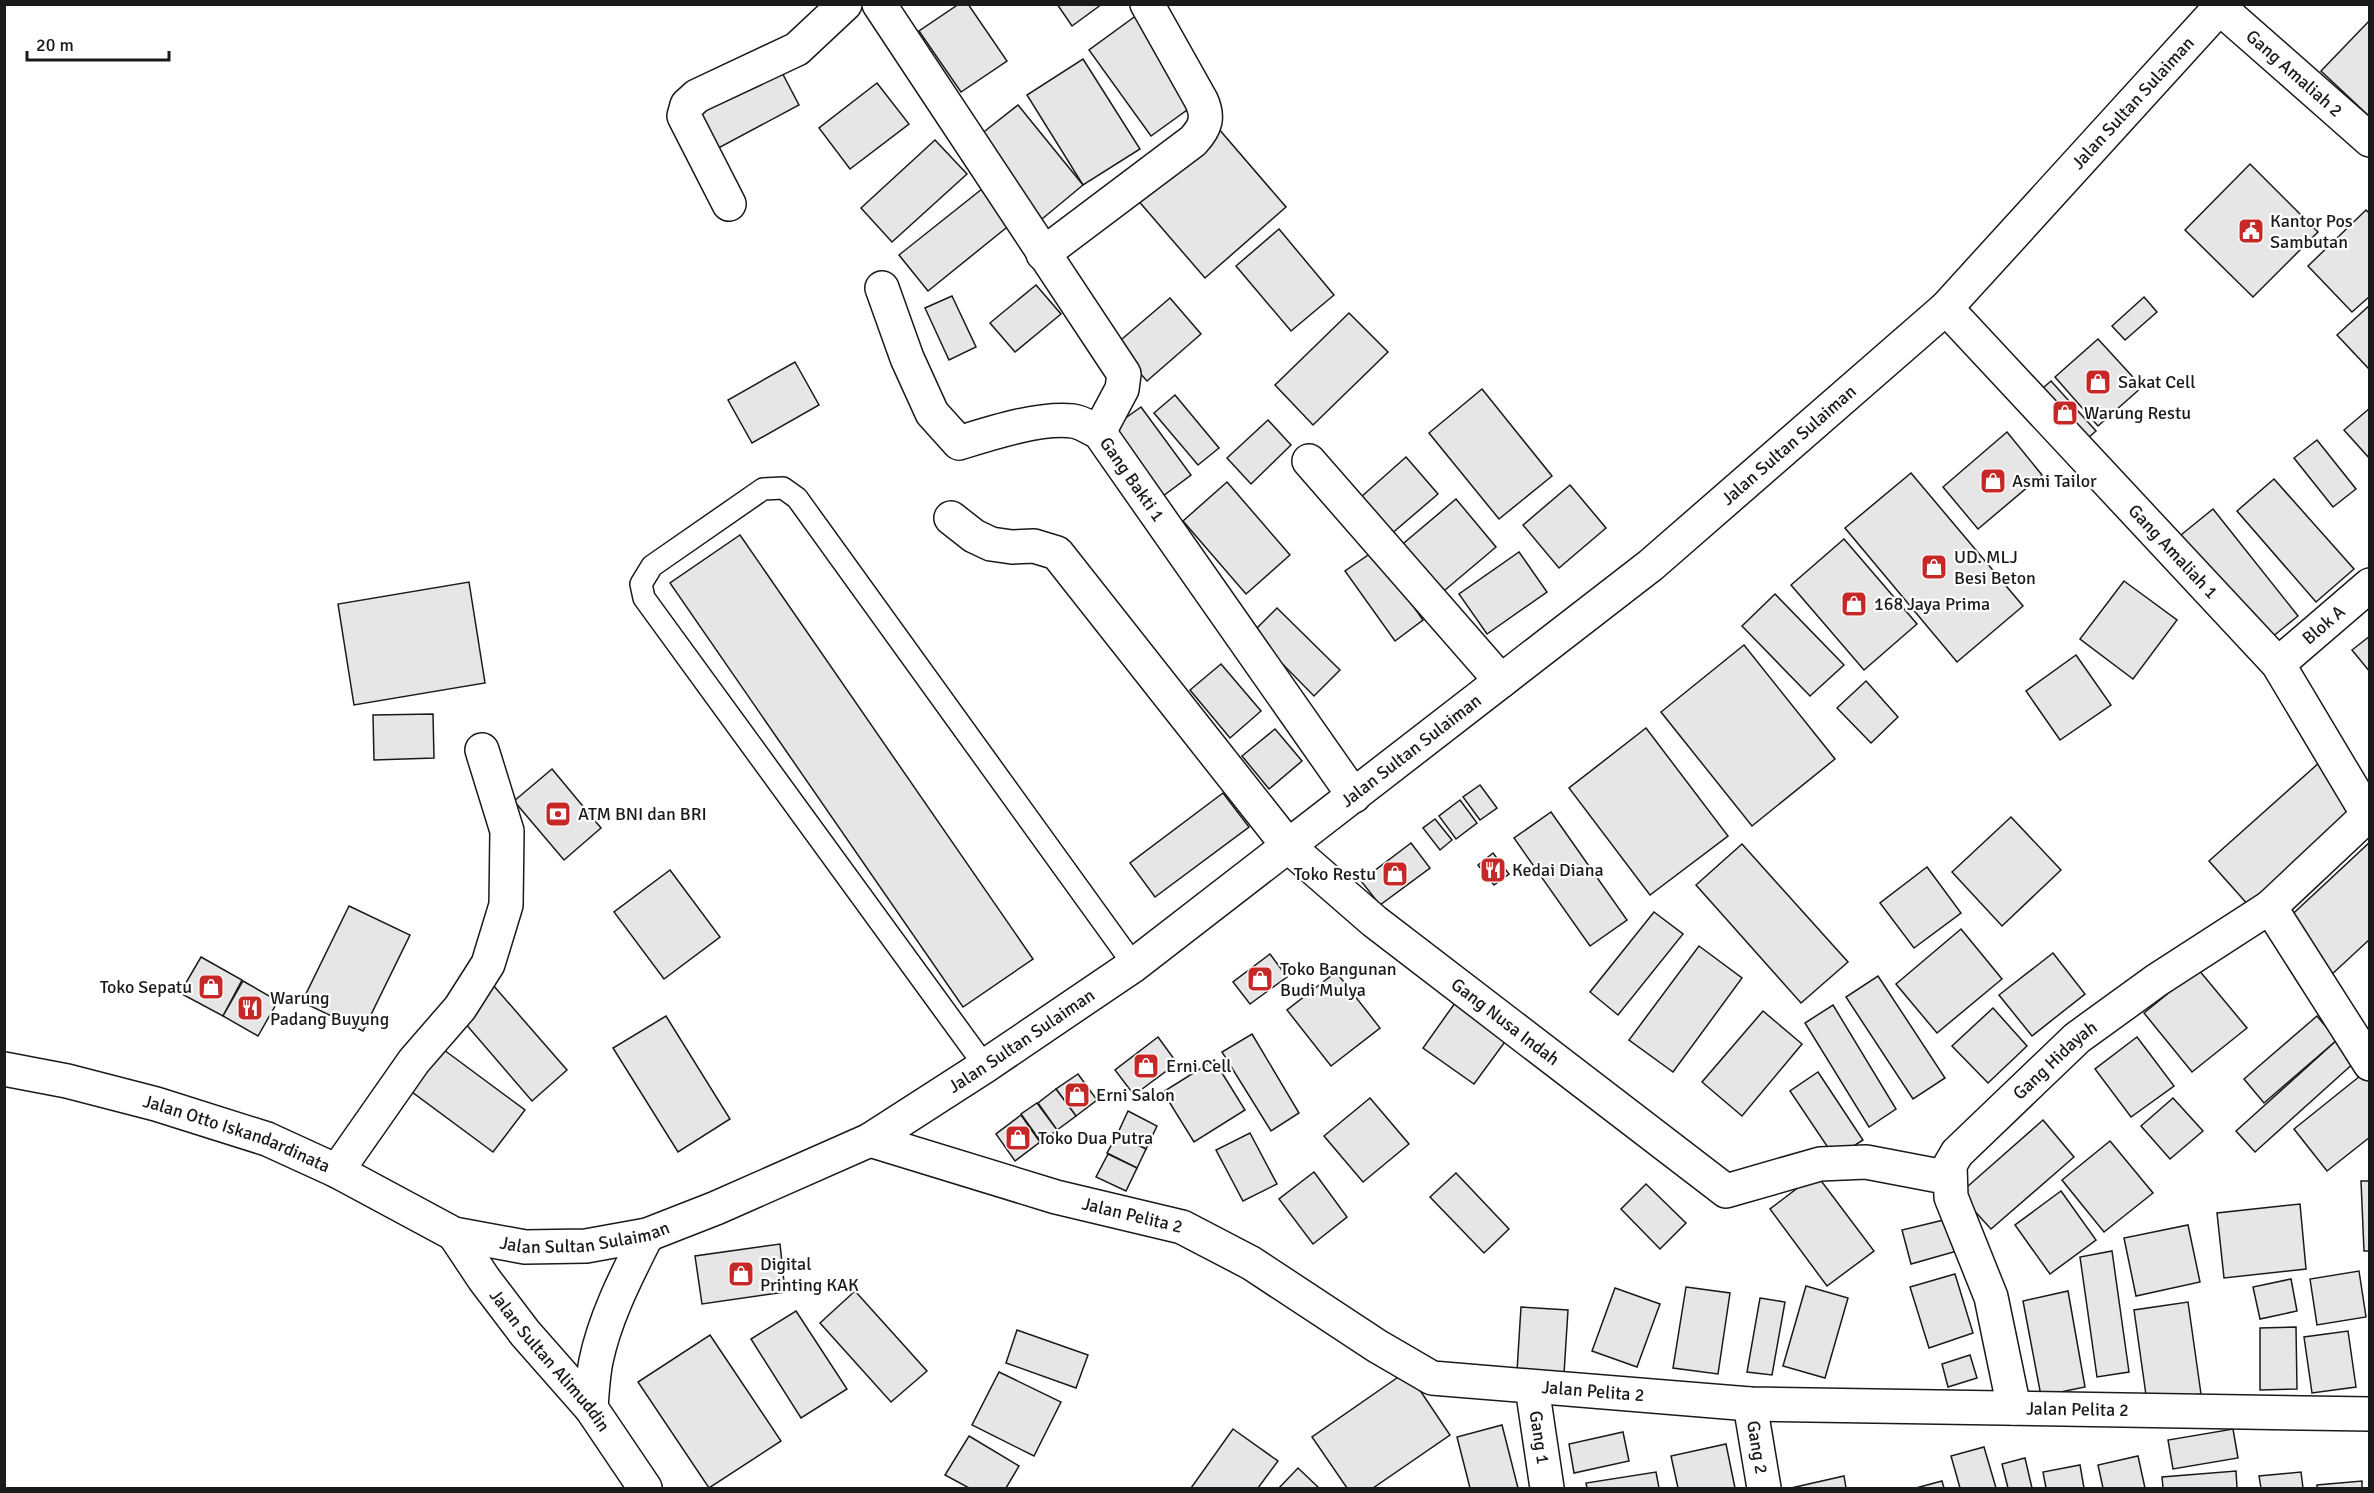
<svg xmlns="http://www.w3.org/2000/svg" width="2374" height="1493" font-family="Signika,sans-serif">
	<rect width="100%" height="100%" fill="#fff"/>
	<!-- building -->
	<g fill="#e6e6e6" stroke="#1a1a1a" stroke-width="1.5">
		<path d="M959,4H968L1007,61L961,92L919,31Z"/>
		<path d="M1057,4H1102L1072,26Z"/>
		<path d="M1137,15L1198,102L1151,136L1089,50Z"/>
		<path d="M2370,20V117L2321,71Z"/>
		<path d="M1083,59L1140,149L1083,185L1027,95Z"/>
		<path d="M778,65L799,105L711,152L690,114Z"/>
		<path d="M877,83L909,124L850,169L819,128Z"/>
		<path d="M1018,105L1083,185L1042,219L976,138Z"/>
		<path d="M1218,128L1286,207L1205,278L1136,198Z"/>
		<path d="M935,140L967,174L892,242L861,208Z"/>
		<path d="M2250,164L2318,232L2253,297L2185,230Z"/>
		<path d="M982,189L1011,224L928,291L899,255Z"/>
		<path d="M2366,210L2370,214V296L2352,312L2308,266Z"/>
		<path d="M1279,229L1334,295L1291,331L1236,266Z"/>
		<path d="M1036,285L1061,314L1015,352L990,323Z"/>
		<path d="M952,296L976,347L949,360L925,308Z"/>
		<path d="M2144,297L2157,312L2125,340L2112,326Z"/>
		<path d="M1170,298L1201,334L1147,381L1115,345Z"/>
		<path d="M2370,305V370L2337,335Z"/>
		<path d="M1349,313L1388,352L1313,425L1275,385Z"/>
		<path d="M2098,339L2142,387L2098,426L2055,377Z"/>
		<path d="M795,362L819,405L752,443L728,400Z"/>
		<path d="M2051,381L2096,431L2080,445L2035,395Z"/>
		<path d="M1482,389L1552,476L1499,519L1429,433Z"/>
		<path d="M1175,395L1219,448L1198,465L1154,413Z"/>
		<path d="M1141,407L1191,475L1163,496L1113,427Z"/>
		<path d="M2370,408V459L2344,430Z"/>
		<path d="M1268,420L1291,445L1251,484L1227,458Z"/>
		<path d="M2007,432L2042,475L1978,529L1943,487Z"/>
		<path d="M2317,440L2356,489L2333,507L2294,458Z"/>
		<path d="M1406,457L1438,494L1383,541L1352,505Z"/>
		<path d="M1911,473L2023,606L1957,662L1845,528Z"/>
		<path d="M2274,479L2354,569L2316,602L2237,511Z"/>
		<path d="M1227,482L1290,555L1246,594L1183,521Z"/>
		<path d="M1570,485L1606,528L1559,568L1523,525Z"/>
		<path d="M1456,499L1496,547L1432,601L1392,553Z"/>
		<path d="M2213,509L2298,616L2261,646L2176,539Z"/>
		<path d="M740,535L1033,959L963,1007L670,583Z"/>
		<path d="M1844,539L1917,624L1864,670L1791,585Z"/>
		<path d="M1374,551L1423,620L1395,641L1345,571Z"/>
		<path d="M1519,552L1547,592L1487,634L1459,594Z"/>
		<path d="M2124,581L2177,620L2133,679L2080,639Z"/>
		<path d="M469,582L485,683L354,705L338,604Z"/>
		<path d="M1775,594L1844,665L1810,696L1742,626Z"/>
		<path d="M1277,608L1340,670L1314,696L1252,633Z"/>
		<path d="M2370,636V672L2352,650Z"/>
		<path d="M1744,645L1835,759L1752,826L1661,712Z"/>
		<path d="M2076,655L2111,705L2060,740L2026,691Z"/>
		<path d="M1221,664L1261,711L1230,738L1190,690Z"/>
		<path d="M1866,681L1898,717L1871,743L1837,708Z"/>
		<path d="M433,714L434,758L374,760L373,715Z"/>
		<path d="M1646,728L1728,836L1650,895L1569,788Z"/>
		<path d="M1275,729L1302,761L1269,789L1242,756Z"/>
		<path d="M2320,762L2361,809L2250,907L2209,861Z"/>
		<path d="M552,769L601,828L564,860L514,801Z"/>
		<path d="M1480,785L1497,808L1480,820L1463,797Z"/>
		<path d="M1223,793L1249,827L1155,897L1130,863Z"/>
		<path d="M1460,800L1477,823L1456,839L1439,816Z"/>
		<path d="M1551,812L1627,920L1590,946L1514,838Z"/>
		<path d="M2011,817L2061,870L2002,926L1952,872Z"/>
		<path d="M1435,819L1452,840L1440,850L1423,828Z"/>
		<path d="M2370,842V939L2330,976L2281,925Z"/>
		<path d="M1411,843L1430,868L1380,905L1361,881Z"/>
		<path d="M1742,844L1848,962L1801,1003L1696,885Z"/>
		<path d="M1493,853L1509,874L1494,885L1478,865Z"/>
		<path d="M1927,867L1961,913L1914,948L1880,903Z"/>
		<path d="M670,870L720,937L664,979L614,912Z"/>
		<path d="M349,906L410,935L363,1031L302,1002Z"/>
		<path d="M1654,912L1683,934L1618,1015L1590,992Z"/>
		<path d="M1961,929L2002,979L1937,1033L1896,984Z"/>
		<path d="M1699,946L1742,978L1673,1072L1629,1040Z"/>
		<path d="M2053,953L2085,994L2032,1036L1999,995Z"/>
		<path d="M1270,954L1287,977L1250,1004L1233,982Z"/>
		<path d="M201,957L242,980L223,1016L180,993Z"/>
		<path d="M2198,969L2247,1028L2192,1072L2144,1013Z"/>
		<path d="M1336,972L1380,1028L1331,1066L1287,1010Z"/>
		<path d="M1878,976L1945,1078L1913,1099L1846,997Z"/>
		<path d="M243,981L278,1001L258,1036L223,1016Z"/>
		<path d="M493,985L567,1070L532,1101L458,1015Z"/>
		<path d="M1455,1003L1507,1039L1474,1084L1423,1048Z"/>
		<path d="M1833,1005L1896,1109L1869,1127L1805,1023Z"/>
		<path d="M1993,1008L2027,1046L1988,1083L1952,1046Z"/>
		<path d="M1763,1011L1802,1044L1742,1116L1702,1082Z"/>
		<path d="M666,1016L730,1119L678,1152L613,1048Z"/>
		<path d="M2317,1016L2337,1040L2264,1103L2244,1079Z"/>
		<path d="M1252,1034L1299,1113L1271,1131L1222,1052Z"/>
		<path d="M1158,1037L1177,1063L1134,1095L1115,1070Z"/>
		<path d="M2137,1037L2174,1086L2131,1117L2095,1069Z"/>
		<path d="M2337,1040L2356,1061L2255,1152L2236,1131Z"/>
		<path d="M440,1047L525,1110L493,1152L408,1089Z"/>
		<path d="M1214,1060L1245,1110L1194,1142L1163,1092Z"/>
		<path d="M1818,1072L1863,1140L1835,1158L1790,1091Z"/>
		<path d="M2365,1072L2370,1079V1137L2327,1171L2294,1129Z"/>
		<path d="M1078,1074L1097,1100L1076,1116L1056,1089Z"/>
		<path d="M1056,1089L1076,1116L1057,1130L1038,1103Z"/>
		<path d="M1370,1098L1409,1144L1363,1182L1324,1136Z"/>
		<path d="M2173,1098L2203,1131L2170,1159L2141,1126Z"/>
		<path d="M1037,1103L1057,1130L1041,1142L1021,1114Z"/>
		<path d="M1128,1111L1157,1126L1146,1149L1117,1135Z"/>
		<path d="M1021,1115L1040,1142L1015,1161L996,1134Z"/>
		<path d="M2043,1120L2074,1157L1991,1229L1959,1194Z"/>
		<path d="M1250,1133L1277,1184L1243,1201L1216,1150Z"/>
		<path d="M1117,1135L1146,1149L1137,1168L1107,1153Z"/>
		<path d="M2110,1141L2153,1193L2104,1232L2062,1180Z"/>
		<path d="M1108,1154L1137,1168L1126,1191L1096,1177Z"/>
		<path d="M1314,1172L1347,1217L1313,1244L1279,1199Z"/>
		<path d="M1456,1173L1509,1229L1484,1253L1430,1197Z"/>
		<path d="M1816,1174L1874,1251L1827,1286L1770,1209Z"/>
		<path d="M2361,1181H2370V1251H2364Z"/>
		<path d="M1646,1184L1686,1223L1660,1249L1621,1209Z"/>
		<path d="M2061,1191L2096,1240L2050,1274L2015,1225Z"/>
		<path d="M2300,1204L2306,1269L2224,1278L2217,1213Z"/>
		<path d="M1948,1219L1957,1251L1911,1264L1902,1230Z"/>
		<path d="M2188,1225L2200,1282L2136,1296L2124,1238Z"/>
		<path d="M780,1244L785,1292L702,1304L695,1256Z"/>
		<path d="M2112,1251L2129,1372L2097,1377L2080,1257Z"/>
		<path d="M2359,1271L2366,1317L2317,1325L2310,1279Z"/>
		<path d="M1955,1274L1973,1333L1929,1348L1910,1287Z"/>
		<path d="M2291,1279L2297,1311L2260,1319L2253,1287Z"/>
		<path d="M1806,1286L1848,1298L1825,1378L1783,1366Z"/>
		<path d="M1686,1287L1730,1293L1718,1374L1673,1368Z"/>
		<path d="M1615,1288L1660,1304L1637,1367L1592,1351Z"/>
		<path d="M855,1291L927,1371L891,1402L820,1323Z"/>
		<path d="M2068,1291L2085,1387L2041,1396L2023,1301Z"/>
		<path d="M1760,1298L1785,1302L1772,1375L1747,1372Z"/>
		<path d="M2188,1302L2201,1394L2147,1402L2134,1310Z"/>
		<path d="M1521,1307L1568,1310L1564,1374L1517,1371Z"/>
		<path d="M796,1311L847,1389L801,1418L751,1339Z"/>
		<path d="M2296,1327L2297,1389L2260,1390V1328Z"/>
		<path d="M1017,1330L1088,1355L1076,1388L1006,1363Z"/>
		<path d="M2348,1331L2356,1387L2312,1393L2304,1337Z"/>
		<path d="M710,1335L781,1441L709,1488L638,1382Z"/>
		<path d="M1970,1355L1977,1378L1948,1387L1942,1364Z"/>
		<path d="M1407,1371L1450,1435L1373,1488H1347L1312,1437Z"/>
		<path d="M999,1372L1061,1402L1034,1456L972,1425Z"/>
		<path d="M1502,1425L1518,1488H1470L1457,1437Z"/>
		<path d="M1233,1429L1278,1461L1258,1488H1191Z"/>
		<path d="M2233,1429L2238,1458L2173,1469L2168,1440Z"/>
		<path d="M1623,1432L1629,1461L1574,1473L1569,1444Z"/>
		<path d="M969,1436L1019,1466L1006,1488H969L945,1475Z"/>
		<path d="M1726,1444L1735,1488H1678L1671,1456Z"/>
		<path d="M1984,1447L1996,1488H1960L1951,1456Z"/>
		<path d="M2138,1456L2145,1488H2103L2098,1465Z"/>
		<path d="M2025,1458L2032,1488H2008L2002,1464Z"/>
		<path d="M2080,1465L2084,1488H2046L2043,1472Z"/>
		<path d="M1298,1468L1319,1488H1279Z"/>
		<path d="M2236,1471L2237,1488H2163L2162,1477Z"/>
		<path d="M1656,1472L1659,1488H1587L1586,1483Z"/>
		<path d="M2301,1472L2303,1488H2261L2259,1476Z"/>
		<path d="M1844,1476L1846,1488H1791Z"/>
		<path d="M1942,1481L1944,1488H1916Z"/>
		<path d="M2362,1481V1488H2317V1485Z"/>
	</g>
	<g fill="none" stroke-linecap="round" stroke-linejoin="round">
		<!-- lane casing -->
		<g stroke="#1a1a1a" stroke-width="24">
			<path id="lane" d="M985,1066L644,598L641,584L652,566L763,489L783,488L797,498L1134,965"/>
		</g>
		<!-- street casing -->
		<g stroke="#1a1a1a" stroke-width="36">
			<g id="street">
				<path d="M879,4L1124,374L1122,389L1099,432"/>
				<path id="s1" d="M2220,8L2370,140"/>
				<path d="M729,204L684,116L687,105L697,96L797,49L845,4"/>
				<path d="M1043,254L1193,141C1206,127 1209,117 1201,100L1147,4"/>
				<path id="s2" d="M882,288L907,358L932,413L959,443C991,433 1040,417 1073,421C1082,422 1091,429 1099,432L1354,796"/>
				<path id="s3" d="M1946,308L2278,664L2370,818"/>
				<path d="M1309,461L1501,681"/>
				<path id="s4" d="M951,518L974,536L991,544L1012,547L1034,546L1057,553L1289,847L1374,921L1726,1191L1820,1164L1866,1162L1950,1178"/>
				<path id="s5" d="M2278,664L2370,585"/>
				<path d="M2270,907L2370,1064"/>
				<path id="s6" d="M870,1140L1056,1197L1182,1227L1251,1263L1377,1346L1432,1378L1750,1404L2370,1414"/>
				<path d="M337,1171L414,1061L460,1008L488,964L506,905L507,831L482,750"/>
				<path id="s7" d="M1532,1387L1547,1488"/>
				<path id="s8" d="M1750,1404L1764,1488"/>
				<path id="s9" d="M2014,1408L1991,1297L1951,1197L1950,1165L1957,1153L2077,1038L2157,980L2270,907L2370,813"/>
			</g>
		</g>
		<!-- secondary casing -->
		<g stroke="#1a1a1a" stroke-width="36">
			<g id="secondary">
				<path id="s10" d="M4,1069L67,1081L156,1104L267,1139L337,1171L454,1234L525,1247L586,1246L647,1235L716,1208L870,1140L985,1066L1134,965L1651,565L1946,308L2223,4"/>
				<path id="s11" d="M454,1234L484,1279L525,1333L591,1408L645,1488"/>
				<path d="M591,1408C592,1393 593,1376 596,1361C605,1317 627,1275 647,1235"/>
			</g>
		</g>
		<!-- lane -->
		<use href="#lane" stroke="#fff" stroke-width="21"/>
		<!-- street -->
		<use href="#street" stroke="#fff" stroke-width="33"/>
		<!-- secondary -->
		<use href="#secondary" stroke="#fff" stroke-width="33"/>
	</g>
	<!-- icons -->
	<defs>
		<g id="civic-square" transform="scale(1.35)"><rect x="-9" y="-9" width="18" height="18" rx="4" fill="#c62828" stroke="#fff"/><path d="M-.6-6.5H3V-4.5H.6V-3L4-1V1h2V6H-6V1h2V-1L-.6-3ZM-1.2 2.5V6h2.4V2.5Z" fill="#fff"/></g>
		<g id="shop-square" transform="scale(1.35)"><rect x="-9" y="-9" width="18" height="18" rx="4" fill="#c62828" stroke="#fff"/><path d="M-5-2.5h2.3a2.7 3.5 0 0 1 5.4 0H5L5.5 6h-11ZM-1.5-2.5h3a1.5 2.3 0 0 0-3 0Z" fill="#fff"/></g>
		<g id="bank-square" transform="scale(1.35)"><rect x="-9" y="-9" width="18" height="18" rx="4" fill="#c62828" stroke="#fff"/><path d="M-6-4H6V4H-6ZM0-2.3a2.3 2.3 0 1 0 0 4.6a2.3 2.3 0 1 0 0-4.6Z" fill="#fff"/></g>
		<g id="restaurant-square" transform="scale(1.35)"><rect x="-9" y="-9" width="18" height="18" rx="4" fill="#c62828" stroke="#fff"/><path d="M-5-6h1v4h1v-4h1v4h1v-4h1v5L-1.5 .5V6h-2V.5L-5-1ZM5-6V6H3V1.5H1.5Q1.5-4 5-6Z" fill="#fff"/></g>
	</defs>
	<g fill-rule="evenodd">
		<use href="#civic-square" x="2251" y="231"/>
		<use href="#shop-square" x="2098" y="382"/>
		<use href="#shop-square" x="2065" y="413"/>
		<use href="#shop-square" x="1993" y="481"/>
		<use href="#shop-square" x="1934" y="567"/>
		<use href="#shop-square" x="1854" y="604"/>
		<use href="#bank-square" x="558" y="814"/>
		<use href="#restaurant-square" x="1493" y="870"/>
		<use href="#shop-square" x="1395" y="874"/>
		<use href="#shop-square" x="1260" y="979"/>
		<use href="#shop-square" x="211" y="987"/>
		<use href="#restaurant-square" x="250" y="1008"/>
		<use href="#shop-square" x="1146" y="1066"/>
		<use href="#shop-square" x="1077" y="1095"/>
		<use href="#shop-square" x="1018" y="1138"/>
		<use href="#shop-square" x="741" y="1274"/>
	</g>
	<g text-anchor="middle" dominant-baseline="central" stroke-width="4.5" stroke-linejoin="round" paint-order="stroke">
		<!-- street labels -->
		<g font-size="18" fill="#1a1a1a" stroke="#fff">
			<text stroke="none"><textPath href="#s1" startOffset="99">Gang Amaliah 2</textPath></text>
			<text stroke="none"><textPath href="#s10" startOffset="2559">Jalan Sultan Sulaiman</textPath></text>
			<text stroke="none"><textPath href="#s10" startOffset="2073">Jalan Sultan Sulaiman</textPath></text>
			<text stroke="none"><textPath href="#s2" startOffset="378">Gang Bakti 1</textPath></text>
			<text stroke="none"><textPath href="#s3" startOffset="333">Gang Amaliah 1</textPath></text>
			<text stroke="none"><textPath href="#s5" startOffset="60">Blok A</textPath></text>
			<text stroke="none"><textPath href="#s10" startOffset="1587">Jalan Sultan Sulaiman</textPath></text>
			<text stroke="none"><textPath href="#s4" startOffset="768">Gang Nusa Indah</textPath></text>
			<text stroke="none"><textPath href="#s10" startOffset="1101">Jalan Sultan Sulaiman</textPath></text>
			<text stroke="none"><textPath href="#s9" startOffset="402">Gang Hidayah</textPath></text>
			<text stroke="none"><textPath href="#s10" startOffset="242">Jalan Otto Iskandardinata</textPath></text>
			<text stroke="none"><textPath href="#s6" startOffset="273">Jalan Pelita 2</textPath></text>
			<text stroke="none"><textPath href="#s10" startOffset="615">Jalan Sultan Sulaiman</textPath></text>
			<text stroke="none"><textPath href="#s11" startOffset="159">Jalan Sultan Alimuddin</textPath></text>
			<text stroke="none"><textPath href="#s6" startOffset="778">Jalan Pelita 2</textPath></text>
			<text stroke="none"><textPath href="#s6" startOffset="1263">Jalan Pelita 2</textPath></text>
			<text stroke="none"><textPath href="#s7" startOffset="51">Gang 1</textPath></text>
			<text stroke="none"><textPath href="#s8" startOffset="44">Gang 2</textPath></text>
		</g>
		<!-- poi labels -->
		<g font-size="18" fill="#1a1a1a" stroke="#fff" text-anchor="start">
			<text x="2270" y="221">Kantor Pos<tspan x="2270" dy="21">Sambutan</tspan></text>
			<text x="2118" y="382">Sakat Cell</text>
			<text x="2084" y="413">Warung Restu</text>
			<text x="2012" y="481">Asmi Tailor</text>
			<text x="1954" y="557">UD. MLJ<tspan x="1954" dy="21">Besi Beton</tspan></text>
			<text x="1874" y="604">168 Jaya Prima</text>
			<text x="578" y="814">ATM BNI dan BRI</text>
			<text x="1512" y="870">Kedai Diana</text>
			<text x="1376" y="874" text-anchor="end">Toko Restu</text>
			<text x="1280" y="969">Toko Bangunan<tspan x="1280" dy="21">Budi Mulya</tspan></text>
			<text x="192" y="987" text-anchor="end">Toko Sepatu</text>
			<text x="270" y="998">Warung<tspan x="270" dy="21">Padang Buyung</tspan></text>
			<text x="1166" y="1066">Erni Cell</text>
			<text x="1096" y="1095">Erni Salon</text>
			<text x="1038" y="1138">Toko Dua Putra</text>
			<text x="760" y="1264">Digital<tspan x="760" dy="21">Printing KAK</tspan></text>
		</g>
	</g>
	<!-- border -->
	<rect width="2374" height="1493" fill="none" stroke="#1a1a1a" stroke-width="12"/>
	<!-- scale -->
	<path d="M27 51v9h142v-9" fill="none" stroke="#1a1a1a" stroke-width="3"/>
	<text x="36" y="51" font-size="18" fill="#1a1a1a" stroke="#ffffff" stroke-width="4.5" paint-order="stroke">20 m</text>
</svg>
